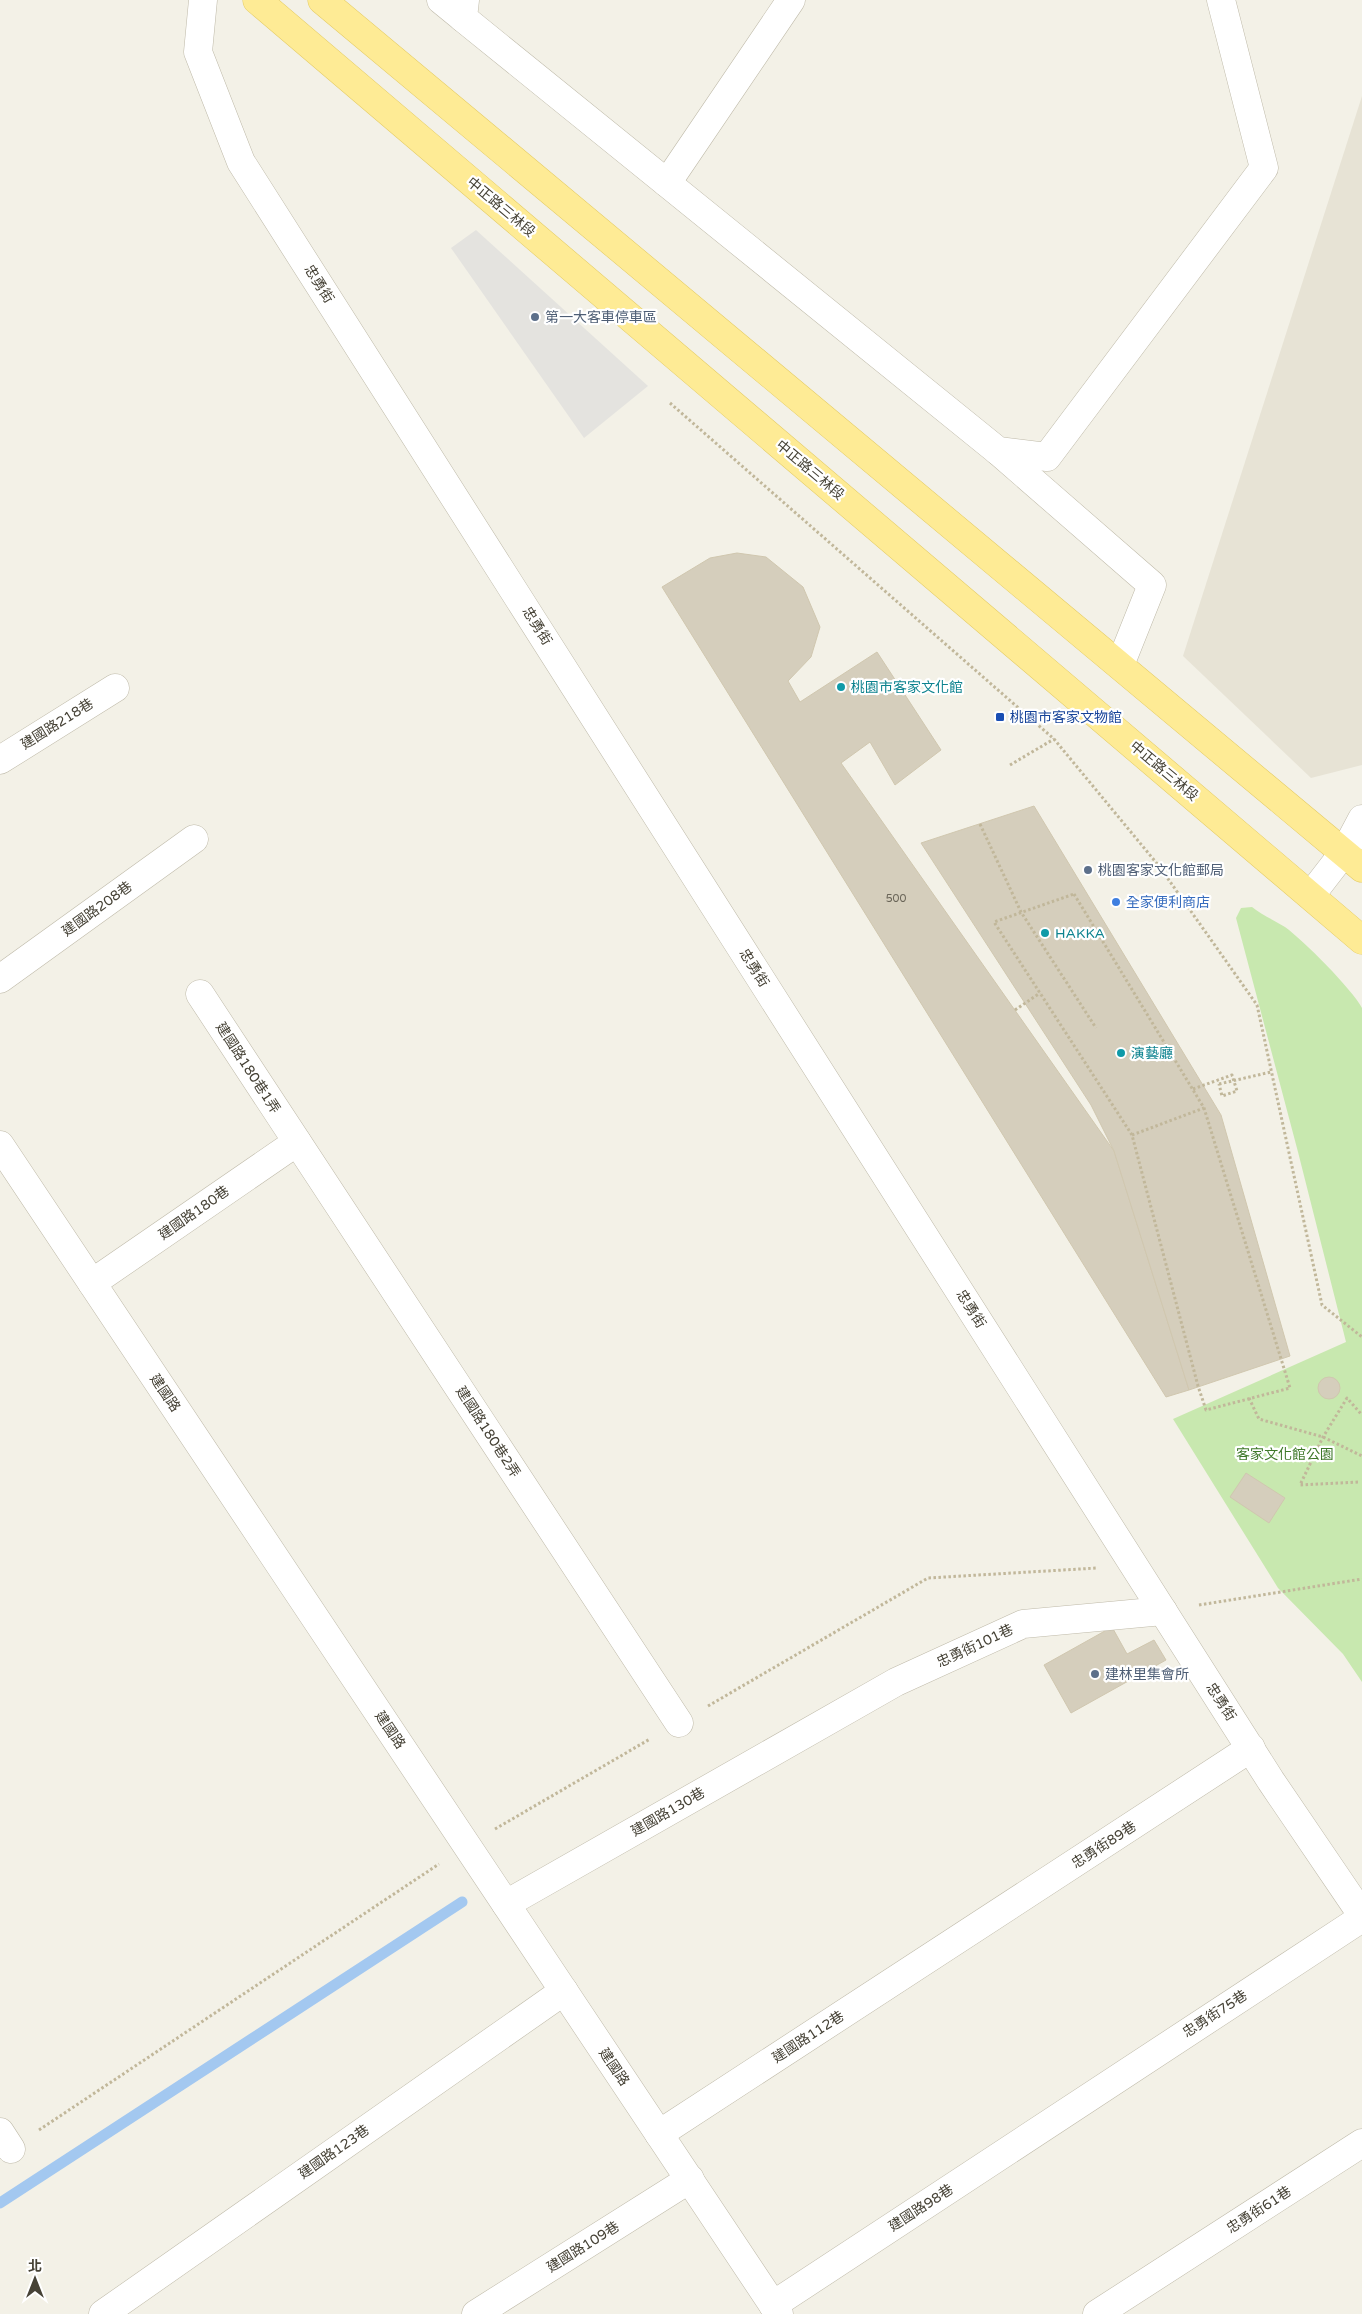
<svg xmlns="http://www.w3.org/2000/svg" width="1362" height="2314" font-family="'Varela Round','Noto Sans TC',sans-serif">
	<rect width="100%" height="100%" fill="#f3f1e7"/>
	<!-- residential -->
	<path fill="#e7e3d5" d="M1362,96V765L1311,778L1183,656Z"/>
	<!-- green -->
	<path fill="#c8e8af" d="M1252,907C1262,915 1274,920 1285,927C1303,940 1352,989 1362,1008V1682L1343,1654L1278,1588L1173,1419L1346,1342L1298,1152L1236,918L1241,908Z"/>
	<!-- parking -->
	<path fill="#e4e3df" d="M476,230L648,386L584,438L451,248Z"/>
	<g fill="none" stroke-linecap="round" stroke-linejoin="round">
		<!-- stream -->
		<path stroke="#a3c8f0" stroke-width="11" d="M0,2203L462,1902"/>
	</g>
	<!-- building -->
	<g fill="#d5cebc" stroke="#d0c7af">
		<path d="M737,553L766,557L803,587L820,627L811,657L788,681L800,702L877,652L941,750L895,785L870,742L841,763L1114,1151L1189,1390L1166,1397L662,587L710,558Z"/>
		<path d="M1034,806L1221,1115L1290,1356L1189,1390L1114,1151L1091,1105L921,843Z"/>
		<circle cx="1329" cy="1388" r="11"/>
		<path d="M1246,1473L1285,1498L1269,1523L1230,1497Z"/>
		<path d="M1112,1627L1127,1654L1154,1640L1166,1660L1071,1713L1044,1665Z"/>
	</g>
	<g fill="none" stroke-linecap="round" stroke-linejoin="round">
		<!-- minor casing -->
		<g stroke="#bfbaa9" stroke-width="29">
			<g id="minor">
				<path d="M203,0L198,52L241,162L1271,1781L1362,1915"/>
				<path d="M441,0L463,18"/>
				<path d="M465,0L463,18L998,451L1047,457L1264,168L1221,0"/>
				<path d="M667,183L791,0"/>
				<path d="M998,451L1152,585L1120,665"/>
				<path d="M0,760L115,688"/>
				<path d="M1311,895L1345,851L1362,819"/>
				<path d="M0,979L194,839"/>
				<path d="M200,994L679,1723"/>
				<path d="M0,1145L779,2314"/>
				<path d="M92,1283L297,1142"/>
				<path d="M506,1904L896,1682L1023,1624L1163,1611"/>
				<path d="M0,2132L11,2149"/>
				<path d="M659,2134L1251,1748"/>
				<path d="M773,2305L1362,1918"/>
				<path d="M103,2314L564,1991"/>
				<path d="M476,2314L690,2179"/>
				<path d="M1097,2314L1362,2143"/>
			</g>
		</g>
		<!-- major casing -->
		<g stroke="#e4cb64" stroke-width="29">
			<g id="major">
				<path d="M257,0L1362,940"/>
				<path d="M322,0L1362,868"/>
			</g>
		</g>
		<!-- path -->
		<g stroke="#c1b79a" stroke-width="3" stroke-dasharray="2.5 2.5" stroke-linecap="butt">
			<path d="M670,403L1054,739L1159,866L1257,1005L1322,1305L1362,1337"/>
			<path d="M1010,765L1054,739"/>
			<path d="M980,824L1021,912L1096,1028"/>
			<path d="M1074,894L1204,1108L1290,1388L1206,1410L1198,1386L1132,1135L994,922Z"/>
			<path d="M1015,1010L1040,993"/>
			<path d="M1219,1084L1271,1072"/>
			<path d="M1132,1135L1204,1108"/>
			<path d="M1249,1398L1259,1419L1323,1437L1362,1456"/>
			<path d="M1358,1482L1300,1485L1323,1437L1347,1398L1362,1415"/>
			<path d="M1199,1605L1362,1579"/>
			<path d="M708,1706L928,1578L1097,1568"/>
			<path d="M495,1829L650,1739"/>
			<path d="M39,2130L439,1864"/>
		</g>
		<!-- minor -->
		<use href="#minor" stroke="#fff" stroke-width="28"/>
		<!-- major -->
		<use href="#major" stroke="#feeb95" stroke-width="28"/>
		<!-- path-bridge -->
		<path stroke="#c1b79a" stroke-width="3" stroke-dasharray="2.5 2.5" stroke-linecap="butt" d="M1193,1089L1232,1075L1237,1091L1222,1096L1219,1084"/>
	</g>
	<!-- markers -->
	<g fill="#5c6f8a" stroke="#fff" stroke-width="2">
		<circle cx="535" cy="317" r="5"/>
		<circle cx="1088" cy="870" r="5"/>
		<circle cx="1095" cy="1674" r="5"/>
	</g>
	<g fill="#0f9aa8" stroke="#fff" stroke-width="2">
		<circle cx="841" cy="687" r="5"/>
		<circle cx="1045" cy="933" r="5"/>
		<circle cx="1121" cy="1053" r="5"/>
	</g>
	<rect fill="#1a4fb4" stroke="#fff" stroke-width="2" x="995" y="712" width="10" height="10" rx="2.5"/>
	<circle fill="#3f7fe0" stroke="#fff" stroke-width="2" cx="1116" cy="902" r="5"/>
	<g text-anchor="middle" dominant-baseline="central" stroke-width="4.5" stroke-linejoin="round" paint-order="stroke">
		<!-- number labels -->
		<g font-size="11" fill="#6a6558">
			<text x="896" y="898">500</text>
		</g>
		<!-- street labels -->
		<g font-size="14" fill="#464236" stroke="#fff">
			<text transform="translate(501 207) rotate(40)">中正路三林段</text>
			<text transform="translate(319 284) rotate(58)">忠勇街</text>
			<text transform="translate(810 470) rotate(40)">中正路三林段</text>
			<text transform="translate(537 626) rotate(58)">忠勇街</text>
			<text transform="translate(57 724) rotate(-32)">建國路218巷</text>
			<text transform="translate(1164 771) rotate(40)">中正路三林段</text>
			<text transform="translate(97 909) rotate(-36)">建國路208巷</text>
			<text transform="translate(754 968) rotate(58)">忠勇街</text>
			<text transform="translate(248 1068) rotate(57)">建國路180巷1弄</text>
			<text transform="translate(194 1213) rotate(-35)">建國路180巷</text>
			<text transform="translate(971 1309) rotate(58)">忠勇街</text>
			<text transform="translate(165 1393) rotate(56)">建國路</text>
			<text transform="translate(488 1432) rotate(57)">建國路180巷2弄</text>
			<text transform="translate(975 1646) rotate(-25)">忠勇街101巷</text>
			<text transform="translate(1221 1702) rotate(57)">忠勇街</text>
			<text transform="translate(390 1730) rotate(56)">建國路</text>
			<text transform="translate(668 1812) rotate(-30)">建國路130巷</text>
			<text transform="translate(1104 1845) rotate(-33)">忠勇街89巷</text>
			<text transform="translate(1215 2014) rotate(-33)">忠勇街75巷</text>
			<text transform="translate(808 2037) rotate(-33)">建國路112巷</text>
			<text transform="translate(614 2067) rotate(56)">建國路</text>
			<text transform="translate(334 2152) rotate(-35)">建國路123巷</text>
			<text transform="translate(921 2208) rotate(-33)">建國路98巷</text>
			<text transform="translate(1259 2210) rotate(-33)">忠勇街61巷</text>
			<text transform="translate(583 2247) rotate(-32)">建國路109巷</text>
		</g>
		<!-- service labels -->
		<g font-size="14" fill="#4e5e75" stroke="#fff" text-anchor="start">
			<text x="545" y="317">第一大客車停車區</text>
			<text x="1098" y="870">桃園客家文化館郵局</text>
			<text x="1105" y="1674">建林里集會所</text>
		</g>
		<!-- culture labels -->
		<g font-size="14" fill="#0d838f" stroke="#fff" text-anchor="start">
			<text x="851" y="687">桃園市客家文化館</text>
			<text x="1055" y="933">HAKKA</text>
			<text x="1131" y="1053">演藝廳</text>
		</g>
		<!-- transit labels -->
		<g font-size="14" fill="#164399" stroke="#fff" text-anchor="start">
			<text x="1010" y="717">桃園市客家文物館</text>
		</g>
		<!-- shop labels -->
		<g font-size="14" fill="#366cbe" stroke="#fff" text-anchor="start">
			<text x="1126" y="902">全家便利商店</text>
		</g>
		<!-- park labels -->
		<g font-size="14" fill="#3e7829" stroke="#fff">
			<text x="1285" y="1454">客家文化館公園</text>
		</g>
	</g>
	<!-- north arrow -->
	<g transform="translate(35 2279)" stroke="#ffffff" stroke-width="4" paint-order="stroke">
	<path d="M0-4L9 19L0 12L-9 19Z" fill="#464236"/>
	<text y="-8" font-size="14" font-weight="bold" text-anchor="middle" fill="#464236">北</text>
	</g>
</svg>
